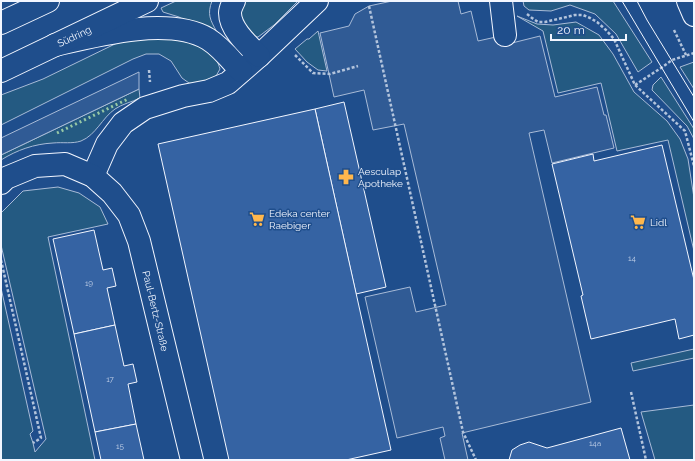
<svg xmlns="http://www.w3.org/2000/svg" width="695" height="461" font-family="Raleway,sans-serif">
	<rect width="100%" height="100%" fill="#1f4e8c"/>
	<!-- green -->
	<g fill="#245a82" stroke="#a8bbd7">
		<path d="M176,1H212C207,14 210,20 217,32L194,25L179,17L163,12L161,8Z"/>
		<path d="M229,1H298L274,25L258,37H246Z"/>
		<path d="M523,1H613L652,62L638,72L616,34L595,14L570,5L551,11L529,10L524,6Z"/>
		<path d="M517,16L537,24L553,25L576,22L599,35L613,54L634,92L667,121L680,139L688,159L694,198V251L668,140L617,151L601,83L558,93L543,31Z"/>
		<path d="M318,31L327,71L318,70L307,62L295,49L307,39H309Z"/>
		<path d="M146,32C168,37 203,40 216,60C218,62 219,66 220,69L216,76L208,81L200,85L189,83L182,78L171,61L159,54H146L133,59L1,125V95L43,79L117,43Z"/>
		<path d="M694,62V89L680,67Z"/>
		<path d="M661,77L694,129V139L687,126L652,90L653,85Z"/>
		<path d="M139,89L140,98C132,102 122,104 115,109C102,118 96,135 81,141C72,144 63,142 53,143C34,144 17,150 1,160V155Z"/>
		<path d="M58,187L79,193L100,207L108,224L48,237L95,460H1V288L33,431L30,434L33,443L35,452L46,439L1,245V213L23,191Z"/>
		<path d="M694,349V358L633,371L631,363Z"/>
		<path d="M694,405V460H655L641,412Z"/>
	</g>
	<!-- parking -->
	<g fill="#305b95" stroke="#a8bbd7">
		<path d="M392,1H458L461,14L471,11L478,41L505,35L508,44L540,36L555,97L597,87L604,115H606L614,148L552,163L544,130L529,133L591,402L462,433L468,460H445L440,438L445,436L443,427L397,438L365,297L410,287L416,312L446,305L404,124L373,130L364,90L334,97L320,33L349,26L355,14L369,6Z"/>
		<path d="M139,72V89L1,155V138Z"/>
	</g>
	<!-- building -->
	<g fill="#3563a3" stroke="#f2f6ff">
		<path d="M344,102L386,287L356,294L315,109Z"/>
		<path d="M315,109L391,450L346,460H229L158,144Z"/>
		<path d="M662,145L694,280V335L679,339L675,319L591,339L581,296L583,295L552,164L593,154L594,161Z"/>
		<path d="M94,230L103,270L112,268L116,286L107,288L115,325L74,334L53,239Z"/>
		<path d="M115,325L124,366L133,364L137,382L128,384L136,424L95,432L74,334Z"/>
		<path d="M136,424L144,460H101L95,432Z"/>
		<path d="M621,428L630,460H509L512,450L520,445L529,442L547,448Z"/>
	</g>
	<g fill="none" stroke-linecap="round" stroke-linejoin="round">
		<!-- minor casing -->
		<g stroke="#f2f6ff" stroke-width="24">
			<g id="minor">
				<path d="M501,1L505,35"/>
				<path d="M93,176L107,144L123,123L145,108L183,96L209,91L228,83L259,56L317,1"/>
				<path id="s1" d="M1,183L6,178L35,166L65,164L93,176L112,193L129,215L139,241L192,460"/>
			</g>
		</g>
		<!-- major casing -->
		<g stroke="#f2f6ff" stroke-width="24">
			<g id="major">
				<path d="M234,1C232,5 230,9 230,13C230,29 248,45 259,56"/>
				<path d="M688,1L694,15"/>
				<path d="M1,23L48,1"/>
				<path d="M55,45C97,35 169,16 208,39C221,47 231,60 241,71"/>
				<path id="s2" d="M1,71L147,1"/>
			</g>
		</g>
		<!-- path -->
		<g stroke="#b3c4dc" stroke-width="2.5" stroke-dasharray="3 2" stroke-linecap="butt">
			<path d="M369,6L463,432L476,460"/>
			<path d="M527,14L532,18L538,22H545L575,15H583L590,18L597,22L606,30L614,39L635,85L685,131L694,166"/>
			<path d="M674,30L686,55"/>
			<path d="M295,55L313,73L330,74L358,66"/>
			<path d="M149,70L150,82"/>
			<path d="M635,85L661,68L672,60L694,53"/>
			<path d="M1,260L41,438L33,443"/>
			<path d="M631,392L646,460"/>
		</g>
		<!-- minor -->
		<use href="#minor" stroke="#1f4e8c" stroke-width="22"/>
		<!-- major -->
		<use href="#major" stroke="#1f4e8c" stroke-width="22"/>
		<!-- tram -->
		<g stroke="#f2f6ff" stroke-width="1">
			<path d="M622,1L694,122"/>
			<path d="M637,1L647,20L694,97"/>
		</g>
		<!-- hedge -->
		<path stroke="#97c8a6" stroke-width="3" stroke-dasharray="2 3" stroke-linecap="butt" d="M57,133L128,99"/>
	</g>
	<!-- icons -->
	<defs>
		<g id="pharmacy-bare" transform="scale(1.2)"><path d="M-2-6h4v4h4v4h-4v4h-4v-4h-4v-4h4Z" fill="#ffb74d" stroke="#1f4e8c" stroke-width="2.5" paint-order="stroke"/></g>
		<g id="supermarket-bare" transform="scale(1.2)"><path d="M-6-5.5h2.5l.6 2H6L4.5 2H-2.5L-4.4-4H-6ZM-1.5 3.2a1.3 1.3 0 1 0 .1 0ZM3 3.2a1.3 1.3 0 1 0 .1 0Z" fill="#ffb74d" stroke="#1f4e8c" stroke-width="2.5" paint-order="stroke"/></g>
	</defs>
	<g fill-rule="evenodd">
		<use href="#pharmacy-bare" x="346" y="177"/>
		<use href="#supermarket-bare" x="257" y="219"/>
		<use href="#supermarket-bare" x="638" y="222"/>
	</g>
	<g text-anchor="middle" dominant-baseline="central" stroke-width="3" stroke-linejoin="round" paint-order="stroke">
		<!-- number labels -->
		<g font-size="8" fill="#c3d1e8">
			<text x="632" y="258">14</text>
			<text x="89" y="283">19</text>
			<text x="110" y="379">17</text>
			<text x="595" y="443">14a</text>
			<text x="120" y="446">15</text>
		</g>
		<!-- street labels -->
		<g font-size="10" fill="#f2f6ff" stroke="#1f4e8c">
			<text stroke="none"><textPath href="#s2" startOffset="81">Südring</textPath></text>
			<text stroke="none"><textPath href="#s1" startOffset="252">Paul-Bertz-Straße</textPath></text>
		</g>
		<!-- poi labels -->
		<g font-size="10" fill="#f2f6ff" stroke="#1f4e8c" text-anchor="start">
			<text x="358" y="171">Aesculap<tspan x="358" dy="12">Apotheke</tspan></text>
			<text x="269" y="213">Edeka center<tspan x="269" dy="12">Raebiger</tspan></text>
			<text x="650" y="222">Lidl</text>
		</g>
	</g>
	<!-- border -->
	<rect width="695" height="461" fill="none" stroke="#f2f6ff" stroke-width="4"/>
	<!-- scale -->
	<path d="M551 34v6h75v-6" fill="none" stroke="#f2f6ff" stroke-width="2"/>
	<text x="557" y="34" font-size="12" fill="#f2f6ff" stroke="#1f4e8c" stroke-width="3" paint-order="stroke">20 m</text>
</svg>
